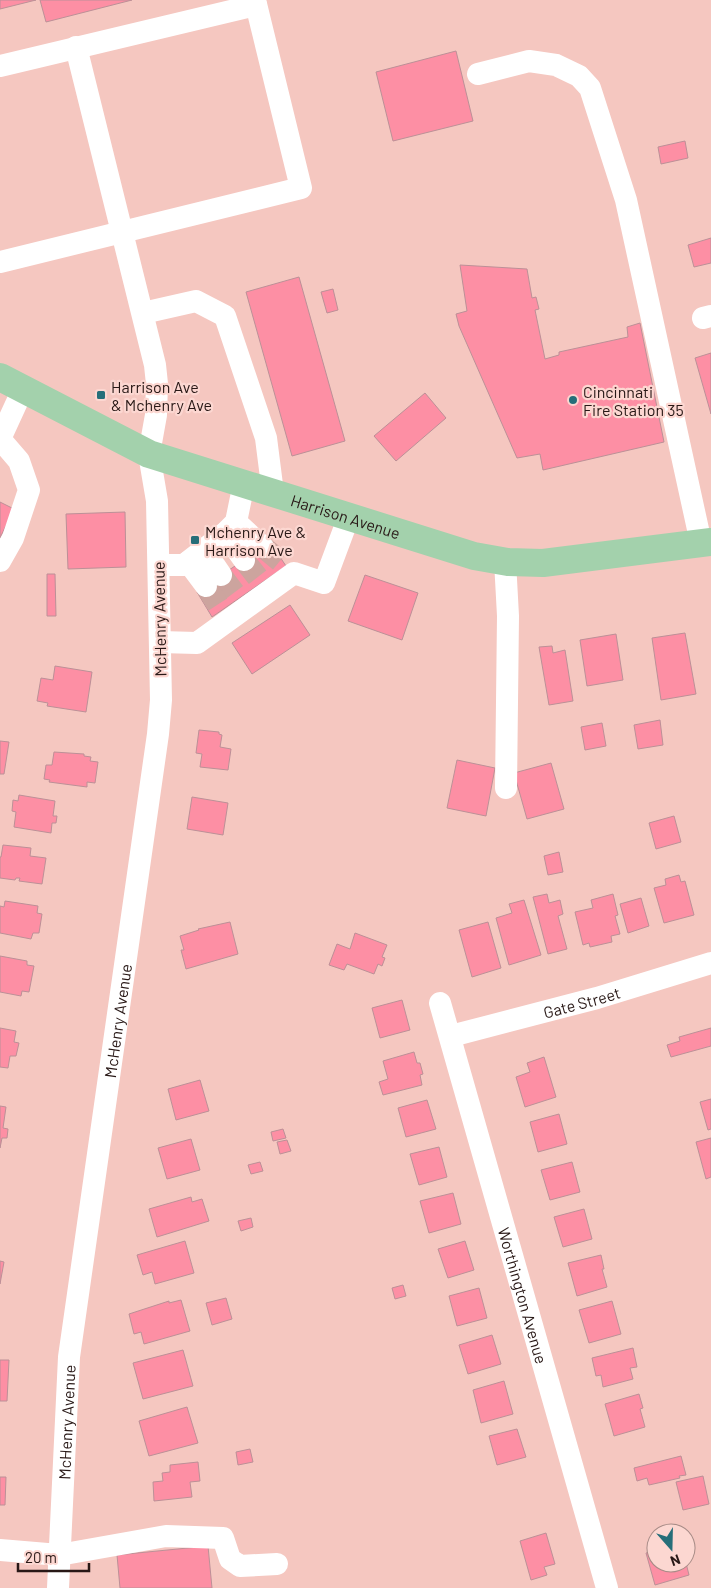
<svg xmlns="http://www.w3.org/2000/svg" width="711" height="1588" font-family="Barlow,sans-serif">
	<rect width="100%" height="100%" fill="#f5c7c0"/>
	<!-- building -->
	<g fill="#fd8fa4" stroke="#bc9097">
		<path d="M0,0H36L0,9Z"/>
		<path d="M40,0H132L46,22Z"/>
		<path d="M456,51L473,121L393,141L376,72Z"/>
		<path d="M685,141L688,158L661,164L658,147Z"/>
		<path d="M711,238V263L694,267L688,245Z"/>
		<path d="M460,265L527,269L532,298L536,297L539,309L535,310L545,359L559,355V352L628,337L627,327L640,323L664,442L543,470L540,454L517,458L459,326L456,314L467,311Z"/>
		<path d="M299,277L345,441L292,456L246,292Z"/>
		<path d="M333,289L338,310L327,313L321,292Z"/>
		<path d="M711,353V414L695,358Z"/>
		<path d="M425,393L446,418L396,461L374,436Z"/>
		<path d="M0,502L14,509L0,538Z"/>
		<path d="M125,512L126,567L68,569L66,514Z"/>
		<path d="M270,542L286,566L212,617L197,592Z"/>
		<path d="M47,574H55L56,616H47Z"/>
		<path d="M365,575L418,593L402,640L348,621Z"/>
		<path d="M290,605L310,635L252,674L232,643Z"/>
		<path d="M685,633L696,694L661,700L652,638Z"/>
		<path d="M616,634L623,680L587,686L580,640Z"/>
		<path d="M552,646L553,653L565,650L573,701L549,705L539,647Z"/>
		<path d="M55,666L92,672L86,712L47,706L48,703L37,701L41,678L53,680Z"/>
		<path d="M660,720L663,745L638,749L634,725Z"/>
		<path d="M602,723L606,746L585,750L581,727Z"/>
		<path d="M199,730L219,732V734L222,735L220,747L231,749L228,770L200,767L202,754L196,753Z"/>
		<path d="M0,741L9,742L4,774H0Z"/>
		<path d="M54,752L84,754V756L91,757L90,761L98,762L95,783L87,782V787L49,782L50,780L44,779L46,765H52Z"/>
		<path d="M457,760L495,768L486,816L447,808Z"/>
		<path d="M551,763L564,809L527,819L514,773Z"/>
		<path d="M19,795L55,801L53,816H57L56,823H52L51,833L14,827L16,812L12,811L13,800L18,801Z"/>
		<path d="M192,797L228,803L223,835L187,829Z"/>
		<path d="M674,816L681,842L656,849L649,823Z"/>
		<path d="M3,845L31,848L30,856L46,858L42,884L19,881L20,878H16L15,880L0,878V857H1Z"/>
		<path d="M559,852L563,872L548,875L544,856Z"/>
		<path d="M679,875L681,882L685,881L694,915L664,923L654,888L666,885L665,879Z"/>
		<path d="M547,894L549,903L560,900L563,914L558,916L567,949L548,954L533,897Z"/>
		<path d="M613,894L618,915L615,916L620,934L611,936L612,942L590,947L589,943L583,945L575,912L593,908L591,900Z"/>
		<path d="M641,898L649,926L628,933L620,904Z"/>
		<path d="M524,900L541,955L509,965L496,918L512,913L509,904Z"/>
		<path d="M5,901L38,906L37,913L42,914L39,933H33L31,939L0,933V906L4,907Z"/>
		<path d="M230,922L238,954L186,969L181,950H184L180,936L199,930L198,929Z"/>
		<path d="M488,922L501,968L472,977L459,930Z"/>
		<path d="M355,933L387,945L382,957L385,958L382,966L378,964L374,974L347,964L344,970L329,965L337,944L350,949Z"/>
		<path d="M0,956L27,961V965L34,966L29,992L22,991L21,996L0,992Z"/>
		<path d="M402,1000L410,1030L380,1038L372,1008Z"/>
		<path d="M0,1028L16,1031L14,1042L19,1043L16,1056H10L8,1068L0,1067Z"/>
		<path d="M711,1028V1046L671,1057L667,1045L680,1041L679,1037Z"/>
		<path d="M414,1052L417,1063H420L423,1074L420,1075L422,1085L383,1095L379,1082L388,1079L383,1061Z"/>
		<path d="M544,1057L556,1097L525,1107L516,1077L530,1072L527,1063Z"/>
		<path d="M200,1080L209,1111L176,1120L168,1089Z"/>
		<path d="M711,1099V1129L708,1130L700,1102Z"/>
		<path d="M427,1100L436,1129L406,1137L398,1108Z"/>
		<path d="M0,1106L6,1107L3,1128L8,1129L7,1138H2L0,1148Z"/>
		<path d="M559,1114L567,1144L538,1152L530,1122Z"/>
		<path d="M283,1129L286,1138L273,1141L271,1132Z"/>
		<path d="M711,1138V1177L706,1179L696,1142Z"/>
		<path d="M191,1139L200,1170L167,1179L158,1148Z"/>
		<path d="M287,1140L291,1151L280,1154L277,1142Z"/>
		<path d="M439,1147L447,1177L419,1185L410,1154Z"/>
		<path d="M260,1162L263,1171L251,1174L248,1165Z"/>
		<path d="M572,1162L580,1192L550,1200L541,1170Z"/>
		<path d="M453,1193L461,1224L429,1233L420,1201Z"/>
		<path d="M191,1197L192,1202L202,1199L209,1221L157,1237L149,1209Z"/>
		<path d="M584,1209L592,1239L563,1247L554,1217Z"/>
		<path d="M251,1218L253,1227L241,1231L238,1221Z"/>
		<path d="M185,1241L194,1273L155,1284L152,1272L143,1275L137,1255Z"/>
		<path d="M465,1241L474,1270L448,1278L438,1249Z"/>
		<path d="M601,1255L604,1269H602L607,1287L577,1296L568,1263Z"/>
		<path d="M0,1261L4,1262L0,1284Z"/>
		<path d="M403,1285L406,1296L395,1299L392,1288Z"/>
		<path d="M479,1288L487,1318L457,1326L449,1296Z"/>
		<path d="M226,1298L232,1319L212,1325L206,1303Z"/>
		<path d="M181,1300L190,1331L144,1344L141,1332L134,1334L129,1314L169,1301V1303Z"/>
		<path d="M612,1301L621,1334L589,1343L579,1310Z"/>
		<path d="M492,1335L501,1364L468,1374L459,1345Z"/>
		<path d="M633,1348L637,1367L630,1368L633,1379L603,1387L601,1375L596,1376L592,1358Z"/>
		<path d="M183,1350L193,1386L143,1399L133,1363Z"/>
		<path d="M0,1360H9L7,1401H0Z"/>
		<path d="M504,1381L513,1414L481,1423L473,1390Z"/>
		<path d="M639,1394L643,1408L640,1409L645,1427L614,1436L605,1404Z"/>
		<path d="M187,1407L198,1443L149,1456L139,1421Z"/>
		<path d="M517,1429L526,1457L497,1465L489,1436Z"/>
		<path d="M250,1449L253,1462L238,1465L236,1452Z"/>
		<path d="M681,1456L686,1475L679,1476L680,1478L649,1485L647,1478L637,1481L634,1468Z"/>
		<path d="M198,1462L200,1481L190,1482L192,1497L154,1501L153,1482L163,1481L162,1473L170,1472V1465Z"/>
		<path d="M703,1476L709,1504L683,1510L676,1482Z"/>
		<path d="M0,1477H6L5,1505H0Z"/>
		<path d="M546,1533L555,1564L544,1567L547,1575L531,1580L520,1541Z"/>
		<path d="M208,1546L212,1588H120L117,1555Z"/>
		<path d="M656,1550V1563H686L689,1575L655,1585L646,1553Z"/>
	</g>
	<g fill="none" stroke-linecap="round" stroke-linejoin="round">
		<!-- minor-tunnel -->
		<g stroke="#cca49e" stroke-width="22" stroke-dasharray="22 11" stroke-linecap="butt">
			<path d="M263,547L286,566"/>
			<path d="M244,560L262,583"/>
			<path d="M221,575L239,599"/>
			<path d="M206,586L222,611"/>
		</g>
		<!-- minor -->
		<g stroke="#fff" stroke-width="22">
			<path d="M0,66L256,5"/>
			<path d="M478,74L529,61L556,65L579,76L590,88L626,200L701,543"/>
			<path d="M0,262L301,188L255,0"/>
			<path d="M143,313L196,301L225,316L266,438L273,493"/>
			<path d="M703,318L711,316"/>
			<path d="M236,522L263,547"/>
			<path d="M225,533L244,560"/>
			<path d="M204,550L221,575"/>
			<path d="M0,561L13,538L29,490L19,461L0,439L23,389"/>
			<path d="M505,561L508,616L506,788"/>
			<path d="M188,562L206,586"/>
			<path d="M159,565H184L225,533L236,522L244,483"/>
			<path d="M160,642L197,643L294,573L324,583L349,516"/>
			<path id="s1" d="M440,1003L607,1588"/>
			<path id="s2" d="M451,1036L597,998L711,963"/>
			<path d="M0,1550L59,1555L166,1536L223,1538L230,1559L240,1566L277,1564"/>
			<path id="s3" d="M58,1588L69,1357L158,734L161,700L157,501L149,454L156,415L157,384L155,365L76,47"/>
		</g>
		<!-- major -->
		<path stroke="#a3d1ac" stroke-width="28" id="s4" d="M0,377L149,454L474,556L508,562L543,563L711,542"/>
	</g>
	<!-- markers -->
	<g fill="#266e79" stroke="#fcd7d1" stroke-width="2">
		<rect x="96" y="390" width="10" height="10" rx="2.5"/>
		<circle cx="573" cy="400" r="5"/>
		<rect x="190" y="535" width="10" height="10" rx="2.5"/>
	</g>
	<g text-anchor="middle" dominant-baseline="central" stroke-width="4.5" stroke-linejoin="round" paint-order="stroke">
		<!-- poi labels -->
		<g font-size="16" fill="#281816" stroke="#fcd7d1" text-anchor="start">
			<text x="111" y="386">Harrison Ave<tspan x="111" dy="18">&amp; Mchenry Ave</tspan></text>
			<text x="583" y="391">Cincinnati<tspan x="583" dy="18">Fire Station 35</tspan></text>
			<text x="205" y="531">Mchenry Ave &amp;<tspan x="205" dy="18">Harrison Ave</tspan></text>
		</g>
		<!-- street labels -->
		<g font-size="16" fill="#281816" stroke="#fcd7d1">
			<text stroke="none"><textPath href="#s4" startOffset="374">Harrison Avenue</textPath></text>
			<text transform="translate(159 619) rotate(-91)">McHenry Avenue</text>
			<text stroke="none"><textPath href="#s2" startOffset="135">Gate Street</textPath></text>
			<text stroke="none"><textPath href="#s3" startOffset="571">McHenry Avenue</textPath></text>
			<text stroke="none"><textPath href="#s1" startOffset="304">Worthington Avenue</textPath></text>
			<text stroke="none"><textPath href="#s3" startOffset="166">McHenry Avenue</textPath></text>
		</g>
	</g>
	<!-- north arrow -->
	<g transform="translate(671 1548) rotate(160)"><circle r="24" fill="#fcd7d1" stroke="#a78b86"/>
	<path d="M0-4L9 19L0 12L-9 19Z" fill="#266e79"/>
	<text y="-8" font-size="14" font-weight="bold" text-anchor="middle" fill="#281816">N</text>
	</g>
	<!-- scale -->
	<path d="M18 1563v8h71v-8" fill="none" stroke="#281816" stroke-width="2.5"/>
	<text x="25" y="1563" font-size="15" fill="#281816" stroke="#fcd7d1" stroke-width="4" paint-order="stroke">20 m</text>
</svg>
